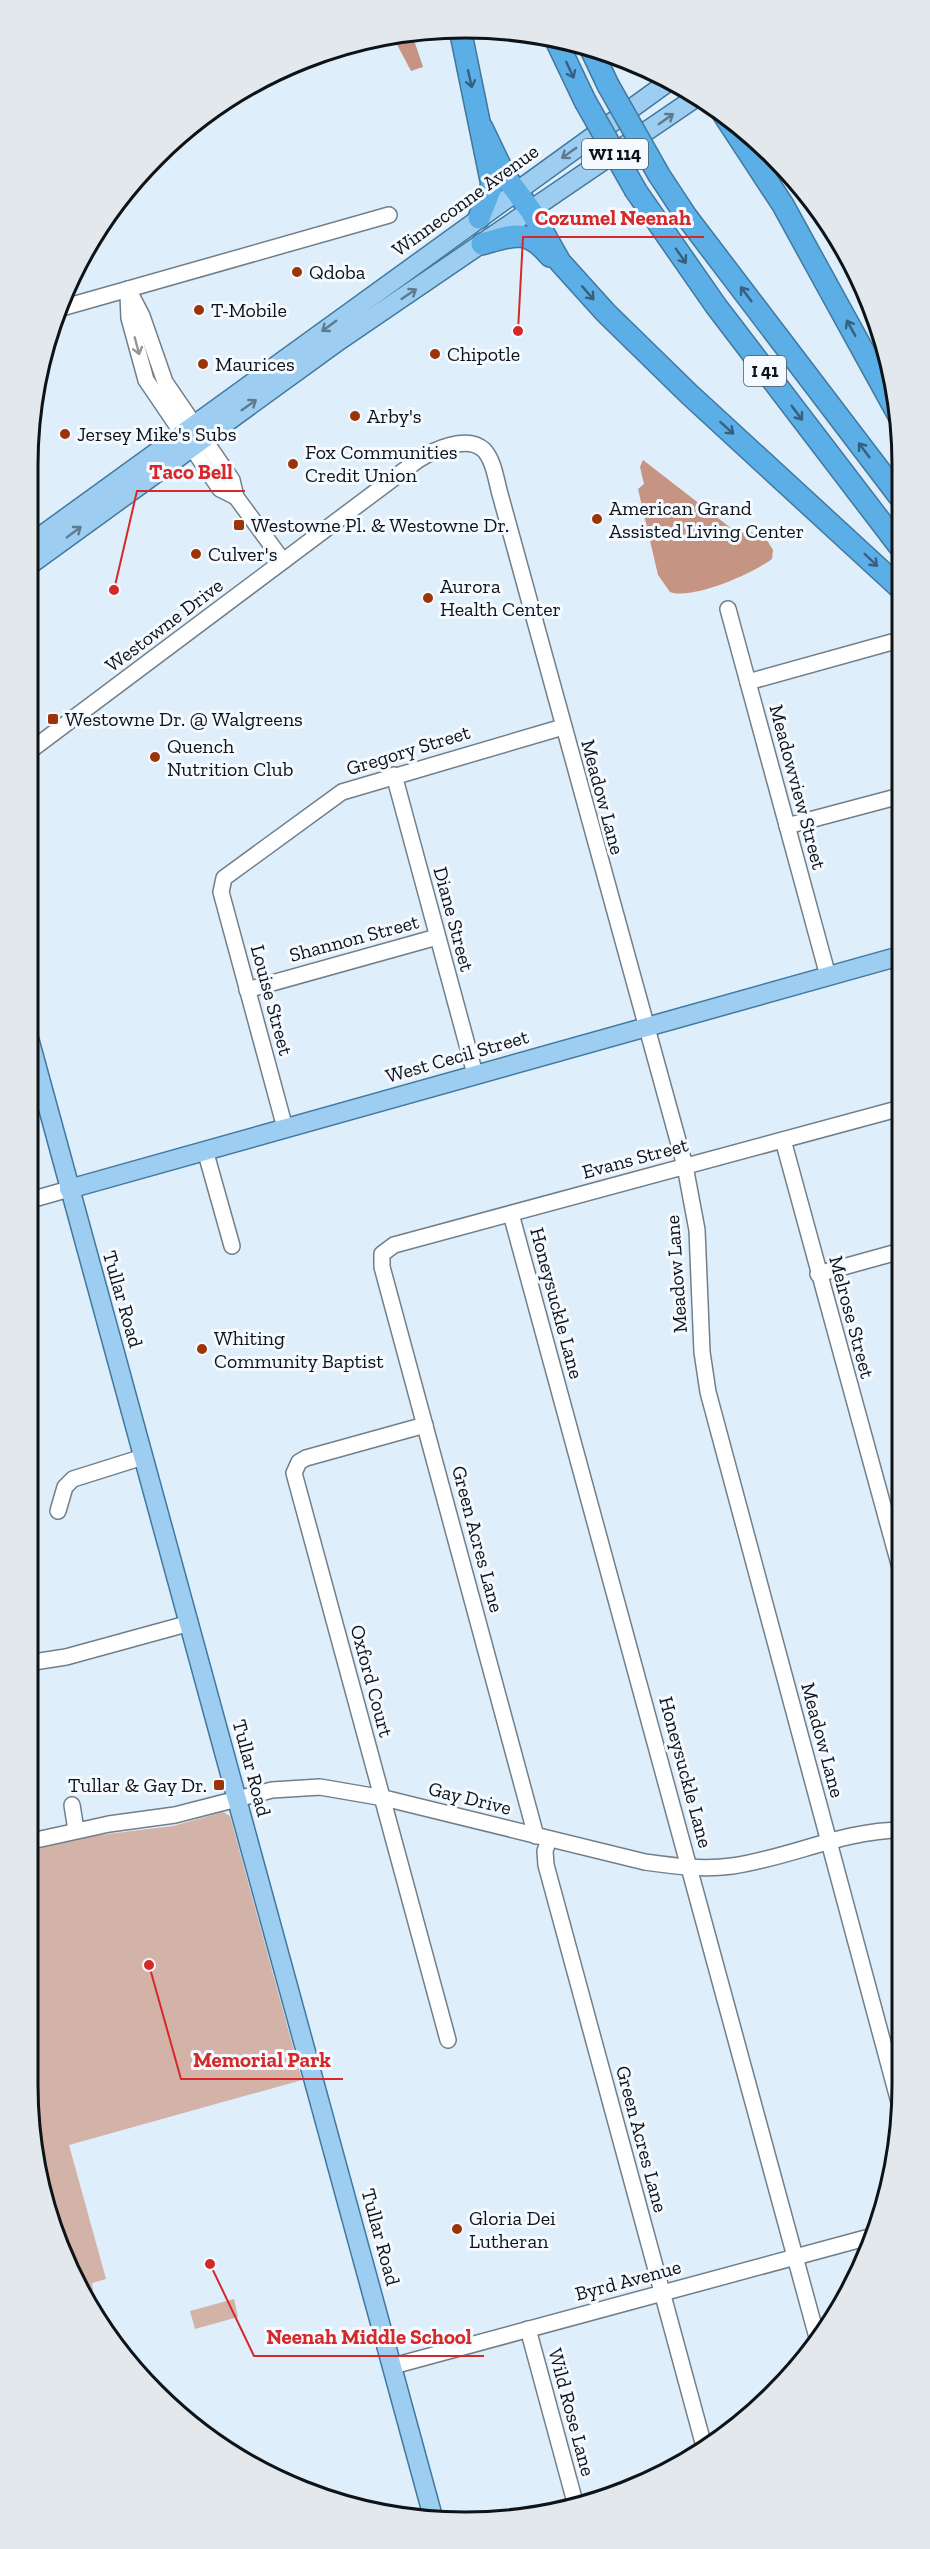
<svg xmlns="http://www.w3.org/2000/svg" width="930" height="2549" font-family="'Zilla Slab',serif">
	<rect width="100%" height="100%" fill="#dfeefb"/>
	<!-- green -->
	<g fill="#d3b3a8">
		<path d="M223,1812L230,1816L302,2080L69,2145L106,2279L92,2283L93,2290L81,2293L50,2225L27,2084V1850L83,1837L173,1826Z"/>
		<path d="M234,2299L238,2317L195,2329L190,2311Z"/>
	</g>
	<!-- water -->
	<g fill="#c69483">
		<path d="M411,31L423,67L411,71L392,35Z"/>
		<path d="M643,460L736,532H750L765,537L773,550L772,559C752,574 693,600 670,592L658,575L638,489L644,484L640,467Z"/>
	</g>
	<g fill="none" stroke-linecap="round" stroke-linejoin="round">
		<!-- minor casing -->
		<g stroke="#717f8a" stroke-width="18">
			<g id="minor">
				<path d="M128,289L142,316L165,382L232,480L236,497L283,561"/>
				<path d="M128,295L129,318L146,380L220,489L236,497"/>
				<path d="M58,309L389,215"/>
				<path d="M728,609L828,976"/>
				<path d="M748,682L892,642"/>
				<path d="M27,753L418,460C434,450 467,434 484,450C494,461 496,480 500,494L685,1166L697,1230L702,1352L708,1392L900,2106"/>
				<path d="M394,775L475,1074"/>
				<path d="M787,826L900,796"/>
				<path d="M247,990L437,937"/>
				<path d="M285,1128L221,892L224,878L342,792L563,727"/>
				<path d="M783,1140L902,1575"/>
				<path d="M205,1150L232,1246"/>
				<path d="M27,1201L69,1189"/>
				<path d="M511,1214L818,2341"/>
				<path d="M818,1274L901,1251"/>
				<path d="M425,1425L306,1458L299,1462L294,1473L448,2040"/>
				<path d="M58,1511L65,1487L73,1479L143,1457"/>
				<path d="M27,1663L66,1657L190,1623"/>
				<path d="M72,1805L76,1830"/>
				<path d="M536,1836L382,1267V1254L394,1245L901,1108"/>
				<path d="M549,1839L545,1851L546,1865L705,2450"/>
				<path d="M27,1842L109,1824L175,1815L272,1790L320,1787L384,1798L645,1862C674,1866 702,1870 732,1866C790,1858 843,1830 902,1830"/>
				<path d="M528,2329L576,2506"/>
				<path d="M393,2366L873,2236"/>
			</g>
		</g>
		<!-- major casing -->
		<g stroke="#41789e" stroke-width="21">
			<g id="major">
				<path d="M27,546L668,82"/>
				<path d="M27,567L340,340L698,96"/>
				<path d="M27,1031L433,2517"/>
				<path d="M69,1189L900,956"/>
			</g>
		</g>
		<!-- highway casing -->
		<g stroke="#41789e" stroke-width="24">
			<g id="highway">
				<path d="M460,29L492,185L479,218"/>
				<path d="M555,38L585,101"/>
				<path d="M590,47L608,85"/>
				<path d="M724,115L783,205L899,416"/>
				<path d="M482,128L505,176L531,211L560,262L606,313L689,394L900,588"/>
				<path d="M659,175L686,216L899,496"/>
				<path d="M636,191L716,306L900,547"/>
				<path d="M482,244C514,235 527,228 550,256"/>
			</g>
		</g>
		<!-- minor -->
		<use href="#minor" stroke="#fff" stroke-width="15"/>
		<!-- major -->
		<use href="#major" stroke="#9dcef1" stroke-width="18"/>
		<!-- highway -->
		<use href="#highway" stroke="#5caee7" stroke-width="21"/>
		<!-- highway-bridge casing -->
		<g stroke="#41789e" stroke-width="24" stroke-linecap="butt">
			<g id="highway-bridge">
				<path d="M608,85L659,175"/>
				<path d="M585,101L636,191"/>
			</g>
		</g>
		<!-- highway-bridge -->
		<use href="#highway-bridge" stroke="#5caee7" stroke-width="21"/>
	</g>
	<!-- one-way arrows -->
	<defs><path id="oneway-shaft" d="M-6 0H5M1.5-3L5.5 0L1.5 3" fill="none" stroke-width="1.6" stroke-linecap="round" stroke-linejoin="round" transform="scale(1.5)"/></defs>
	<g stroke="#35607f">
		<use href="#oneway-shaft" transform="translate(570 70) rotate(65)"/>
		<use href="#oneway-shaft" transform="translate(470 79) rotate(77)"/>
		<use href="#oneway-shaft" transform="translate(681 256) rotate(55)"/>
		<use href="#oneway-shaft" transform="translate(588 293) rotate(49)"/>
		<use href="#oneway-shaft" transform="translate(746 294) rotate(-127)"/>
		<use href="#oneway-shaft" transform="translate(851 328) rotate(-119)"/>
		<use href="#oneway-shaft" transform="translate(797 413) rotate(53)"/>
		<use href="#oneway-shaft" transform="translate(727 428) rotate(42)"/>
		<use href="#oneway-shaft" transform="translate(864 450) rotate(-127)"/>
		<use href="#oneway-shaft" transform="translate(871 560) rotate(44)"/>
	</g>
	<g stroke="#5d7a8f">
		<use href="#oneway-shaft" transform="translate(666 119) rotate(-35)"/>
		<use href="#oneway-shaft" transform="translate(569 153) rotate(145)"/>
		<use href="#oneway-shaft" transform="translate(409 294) rotate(-34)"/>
		<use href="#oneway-shaft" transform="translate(329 326) rotate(144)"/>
		<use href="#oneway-shaft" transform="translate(249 405) rotate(-35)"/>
		<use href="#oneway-shaft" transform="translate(74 532) rotate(-37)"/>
	</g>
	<use stroke="#939597" href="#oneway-shaft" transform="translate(137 346) rotate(75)"/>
	<!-- markers -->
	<g fill="#9b3508" stroke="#f4faff" stroke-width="2">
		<circle cx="297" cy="272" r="6"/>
		<circle cx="199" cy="310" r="6"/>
		<circle cx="435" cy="354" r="6"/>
		<circle cx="203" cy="364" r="6"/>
		<circle cx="355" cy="416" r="6"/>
		<circle cx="65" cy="434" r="6"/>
		<circle cx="293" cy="464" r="6"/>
		<circle cx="597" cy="519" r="6"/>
		<rect x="233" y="519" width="12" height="12" rx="3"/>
		<circle cx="196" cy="554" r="6"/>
		<circle cx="428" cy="598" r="6"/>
		<rect x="47" y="713" width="12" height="12" rx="3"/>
		<circle cx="155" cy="757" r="6"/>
		<circle cx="202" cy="1349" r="6"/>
		<rect x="213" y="1779" width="12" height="12" rx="3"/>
		<circle cx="457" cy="2229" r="6"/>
	</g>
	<g text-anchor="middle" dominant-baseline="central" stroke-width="6" stroke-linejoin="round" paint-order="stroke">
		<!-- shield labels -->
		<g fill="#f4faff" stroke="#53585d" stroke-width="1.5">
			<rect x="582" y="139" width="66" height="30" rx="4.5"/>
			<rect x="744" y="356" width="42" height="30" rx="4.5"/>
		</g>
		<g font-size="18" font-weight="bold" fill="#0e1317">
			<text x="615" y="154">WI 114</text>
			<text x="765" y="371">I 41</text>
		</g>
		<!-- street labels -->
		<g font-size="20" fill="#0e1317" stroke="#f4faff">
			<text transform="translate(465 200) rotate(-36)">Winneconne Avenue</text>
			<text transform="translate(164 625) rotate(-37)">Westowne Drive</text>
			<text transform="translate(408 750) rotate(-17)">Gregory Street</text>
			<text transform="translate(798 787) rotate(75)">Meadowview Street</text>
			<text transform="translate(603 797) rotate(75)">Meadow Lane</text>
			<text transform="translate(454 919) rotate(75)">Diane Street</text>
			<text transform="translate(354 938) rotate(-15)">Shannon Street</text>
			<text transform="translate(272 1000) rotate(75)">Louise Street</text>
			<text transform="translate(457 1056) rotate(-16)">West Cecil Street</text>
			<text transform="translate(635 1158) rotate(-15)">Evans Street</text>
			<text transform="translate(676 1274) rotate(-94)">Meadow Lane</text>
			<text transform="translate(123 1299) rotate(74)">Tullar Road</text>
			<text transform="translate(557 1303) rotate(75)">Honeysuckle Lane</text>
			<text transform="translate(852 1317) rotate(75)">Melrose Street</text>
			<text transform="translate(478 1539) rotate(75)">Green Acres Lane</text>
			<text transform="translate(372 1681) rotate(75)">Oxford Court</text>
			<text transform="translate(823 1740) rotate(75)">Meadow Lane</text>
			<text transform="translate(252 1768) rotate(75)">Tullar Road</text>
			<text transform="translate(686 1772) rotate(75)">Honeysuckle Lane</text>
			<text transform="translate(470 1798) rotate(14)">Gay Drive</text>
			<text transform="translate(642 2139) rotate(75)">Green Acres Lane</text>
			<text transform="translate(381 2237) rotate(75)">Tullar Road</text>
			<text transform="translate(628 2280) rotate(-15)">Byrd Avenue</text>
			<text transform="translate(572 2412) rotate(75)">Wild Rose Lane</text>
		</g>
		<!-- poi labels -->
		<g font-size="20" fill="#0e1317" stroke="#f4faff" text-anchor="start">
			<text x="309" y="272">Qdoba</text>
			<text x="211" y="310">T-Mobile</text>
			<text x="447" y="354">Chipotle</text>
			<text x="215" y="364">Maurices</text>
			<text x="367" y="416">Arby's</text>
			<text x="77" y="434">Jersey Mike's Subs</text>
			<text x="305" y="452">Fox Communities<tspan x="305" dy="23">Credit Union</tspan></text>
			<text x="609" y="508">American Grand<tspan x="609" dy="23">Assisted Living Center</tspan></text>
			<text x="251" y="525">Westowne Pl. &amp; Westowne Dr.</text>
			<text x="208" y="554">Culver's</text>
			<text x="440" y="586">Aurora<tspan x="440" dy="23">Health Center</tspan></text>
			<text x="65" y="719">Westowne Dr. @ Walgreens</text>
			<text x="167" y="746">Quench<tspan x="167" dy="23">Nutrition Club</tspan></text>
			<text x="214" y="1338">Whiting<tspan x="214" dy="23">Community Baptist</tspan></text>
			<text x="207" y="1785" text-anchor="end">Tullar &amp; Gay Dr.</text>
			<text x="469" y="2218">Gloria Dei<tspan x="469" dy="23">Lutheran</tspan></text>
		</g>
	</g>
	<!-- crop -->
	<path d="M0 0H930V2549H0ZM465 38H465A427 427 0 0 1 892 465V2085A427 427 0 0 1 465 2512H465A427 427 0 0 1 38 2085V465A427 427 0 0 1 465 38Z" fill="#e2e8ec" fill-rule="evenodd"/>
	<path fill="none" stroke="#0e1317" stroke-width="3" d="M465 38H465A427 427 0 0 1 892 465V2085A427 427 0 0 1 465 2512H465A427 427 0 0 1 38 2085V465A427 427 0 0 1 465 38Z"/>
	<!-- callouts -->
	<path fill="none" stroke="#d62828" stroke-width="2" d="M518 331L523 237H704M114 590L137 491H245M149 1965L181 2079H343M210 2264L254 2356H484"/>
	<g fill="#d62828" stroke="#f4faff" stroke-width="2">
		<circle cx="518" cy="331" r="6"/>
		<circle cx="114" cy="590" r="6"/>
		<circle cx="149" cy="1965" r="6"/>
		<circle cx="210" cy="2264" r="6"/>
	</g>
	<g font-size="21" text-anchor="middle" font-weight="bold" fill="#d62828" stroke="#f4faff" stroke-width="6" stroke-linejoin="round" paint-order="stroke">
		<text x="613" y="225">Cozumel Neenah</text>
		<text x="191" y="479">Taco Bell</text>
		<text x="262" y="2067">Memorial Park</text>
		<text x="369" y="2344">Neenah Middle School</text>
	</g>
</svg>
